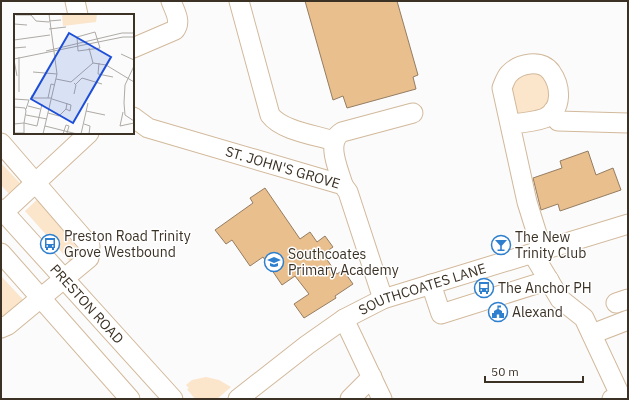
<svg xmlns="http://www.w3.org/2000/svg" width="629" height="400" font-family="'IBM Plex Sans',sans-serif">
	<rect width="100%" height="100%" fill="#fbfbfb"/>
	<!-- green -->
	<g fill="#fbe5cb">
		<path d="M550,71L557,104L511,124L508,74Z"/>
		<path d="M1,163L20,183L21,171L28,178L10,195L1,185Z"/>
		<path d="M43,194L64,218V233L85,256L74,266L25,211Z"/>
		<path d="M1,276L28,305L1,325Z"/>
		<path d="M206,377L219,380L231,387L217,399H195L187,389L189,388L186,385L192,380Z"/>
	</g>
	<!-- building -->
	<g fill="#e9bf8d" stroke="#957d62">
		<path d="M305,1H397L418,75L413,77L416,89L347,108L343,96L333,100Z"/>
		<path d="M588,151L596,175L613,168L621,190L560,211L558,204L541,210L533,178L562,168L560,161Z"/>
		<path d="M265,188L300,239L310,232L317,242L325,236L333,247L323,254L337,274L343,270L353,284L335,296L336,298L304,318L294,304L309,294L295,276L282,285L263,257L250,266L232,240L226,244L215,230L253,203L250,198Z"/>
	</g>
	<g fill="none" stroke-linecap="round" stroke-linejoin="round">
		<!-- minor casing -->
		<g stroke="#d2b99b" stroke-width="21">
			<g id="minor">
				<path d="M75,1L78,15"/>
				<path d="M239,1L270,115C282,131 316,135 334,141"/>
				<path d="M133,48L175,30C182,21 174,10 171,1"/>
				<path d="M553,111L558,121L628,123"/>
				<path id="s1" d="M133,117L148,128L343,185L348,192L383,299"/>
				<path d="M511,124C522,123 534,122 545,118C563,109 561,86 551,72C541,59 519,63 509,74C506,77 504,83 502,88L527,202L542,250"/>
				<path d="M1,143L90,246L89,258L8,325L1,328"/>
				<path d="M343,185C339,170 325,142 342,132L413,113"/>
				<path id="s2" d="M1,209L173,399"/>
				<path d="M4,212L89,133"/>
				<path d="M1,253L130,399"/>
				<path d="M533,254L560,299L584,318L620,395L612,399"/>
				<path d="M431,284L441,314L549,280"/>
				<path d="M616,303L628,299"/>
				<path d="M344,319L382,399"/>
				<path d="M592,334L628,320"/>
				<path id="s3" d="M238,399L307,345L344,319L383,299L628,224"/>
				<path d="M350,399L372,377"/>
			</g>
		</g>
		<!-- minor -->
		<use href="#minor" stroke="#fff" stroke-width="19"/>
	</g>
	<!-- icons -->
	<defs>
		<g id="bus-ring" transform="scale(1)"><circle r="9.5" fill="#fff" stroke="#2e7fce" stroke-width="1.5"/><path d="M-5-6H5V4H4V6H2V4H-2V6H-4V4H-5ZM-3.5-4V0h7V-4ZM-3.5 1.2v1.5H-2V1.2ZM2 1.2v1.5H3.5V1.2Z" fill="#2e7fce"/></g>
		<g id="bar-ring" transform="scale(1)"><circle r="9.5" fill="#fff" stroke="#2e7fce" stroke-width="1.5"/><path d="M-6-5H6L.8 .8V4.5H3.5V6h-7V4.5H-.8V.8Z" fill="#2e7fce"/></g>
		<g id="school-ring" transform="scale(1)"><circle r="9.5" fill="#fff" stroke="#2e7fce" stroke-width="1.5"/><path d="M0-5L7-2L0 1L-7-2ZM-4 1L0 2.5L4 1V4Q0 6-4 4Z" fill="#2e7fce"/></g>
		<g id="civic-ring" transform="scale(1)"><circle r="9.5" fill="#fff" stroke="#2e7fce" stroke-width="1.5"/><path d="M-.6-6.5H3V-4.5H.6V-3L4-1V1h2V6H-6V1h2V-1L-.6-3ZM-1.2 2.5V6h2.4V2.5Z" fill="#2e7fce"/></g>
	</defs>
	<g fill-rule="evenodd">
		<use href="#bus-ring" x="50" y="244"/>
		<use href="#bar-ring" x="501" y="245"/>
		<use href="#school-ring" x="274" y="262"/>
		<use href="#bus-ring" x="484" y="288"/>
		<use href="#civic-ring" x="498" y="312"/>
	</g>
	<g text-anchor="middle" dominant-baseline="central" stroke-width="3" stroke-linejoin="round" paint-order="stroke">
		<!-- street labels -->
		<g font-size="14" fill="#3b3125" stroke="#fff">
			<text stroke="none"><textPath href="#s1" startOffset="159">ST. JOHN'S GROVE</textPath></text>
			<text stroke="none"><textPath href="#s3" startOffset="217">SOUTHCOATES LANE</textPath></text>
			<text stroke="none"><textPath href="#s2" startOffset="128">PRESTON ROAD</textPath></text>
		</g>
		<!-- poi labels -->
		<g font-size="14" fill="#3b3125" stroke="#fff" text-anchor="start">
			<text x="64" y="236">Preston Road Trinity<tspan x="64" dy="16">Grove Westbound</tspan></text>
			<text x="515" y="237">The New<tspan x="515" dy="16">Trinity Club</tspan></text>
			<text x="288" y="254">Southcoates<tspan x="288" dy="16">Primary Academy</tspan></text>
			<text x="498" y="288">The Anchor PH</text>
			<text x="512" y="312">Alexand</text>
		</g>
	</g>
	<!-- overview -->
	<g transform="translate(14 14)">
		<rect width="120" height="120" fill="#fbfbfb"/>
		<path d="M48,0H83L82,8L49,12Z" fill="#fbe5cb"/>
		<path fill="none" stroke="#aeaaa5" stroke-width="1" d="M2,1H17L22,7L35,8M35,7L47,6M0,10L13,11M35,15L52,13M81,18L86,34L64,37L63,23ZM0,26L36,21M0,34L12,33M75,34L79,49M32,37L108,19H120M107,40L120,46M0,45L109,23H120M0,46L3,62M85,49L84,60L99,63M120,52L111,71L110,89L111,101L120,107M19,58L43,60M42,65L57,68L79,49L92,51L120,68M62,70L68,64L88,70M5,78V43M60,80L62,71L60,69M18,81V84H38M34,84L37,70L41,71M0,85L15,86L12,95M38,85L57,91L56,97L52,95L53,89M14,92L26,95M0,93L11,94L12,97L10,109L0,110M72,97L91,101M109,98L106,112L120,109M34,99L45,102L52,95M12,101L33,105M10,109L23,112L28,90M70,110L76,112L75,120M31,112L63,120M0,119H10V109M29,120L43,60L35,0M49,120L52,111L55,112L53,119M67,120L74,89"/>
		<path fill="#1d4ed8" fill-opacity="0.15" stroke="#1d4ed8" stroke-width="2" d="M55,19L97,43L59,109L17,85Z"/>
		<rect width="120" height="120" fill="none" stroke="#3b3125" stroke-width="2"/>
	</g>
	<!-- border -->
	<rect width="629" height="400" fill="none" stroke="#3b3125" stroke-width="4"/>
	<!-- scale -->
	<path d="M485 376v6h98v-6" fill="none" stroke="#3b3125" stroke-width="2"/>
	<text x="491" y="376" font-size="12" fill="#3b3125" stroke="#ffffff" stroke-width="3" paint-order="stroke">50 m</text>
</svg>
